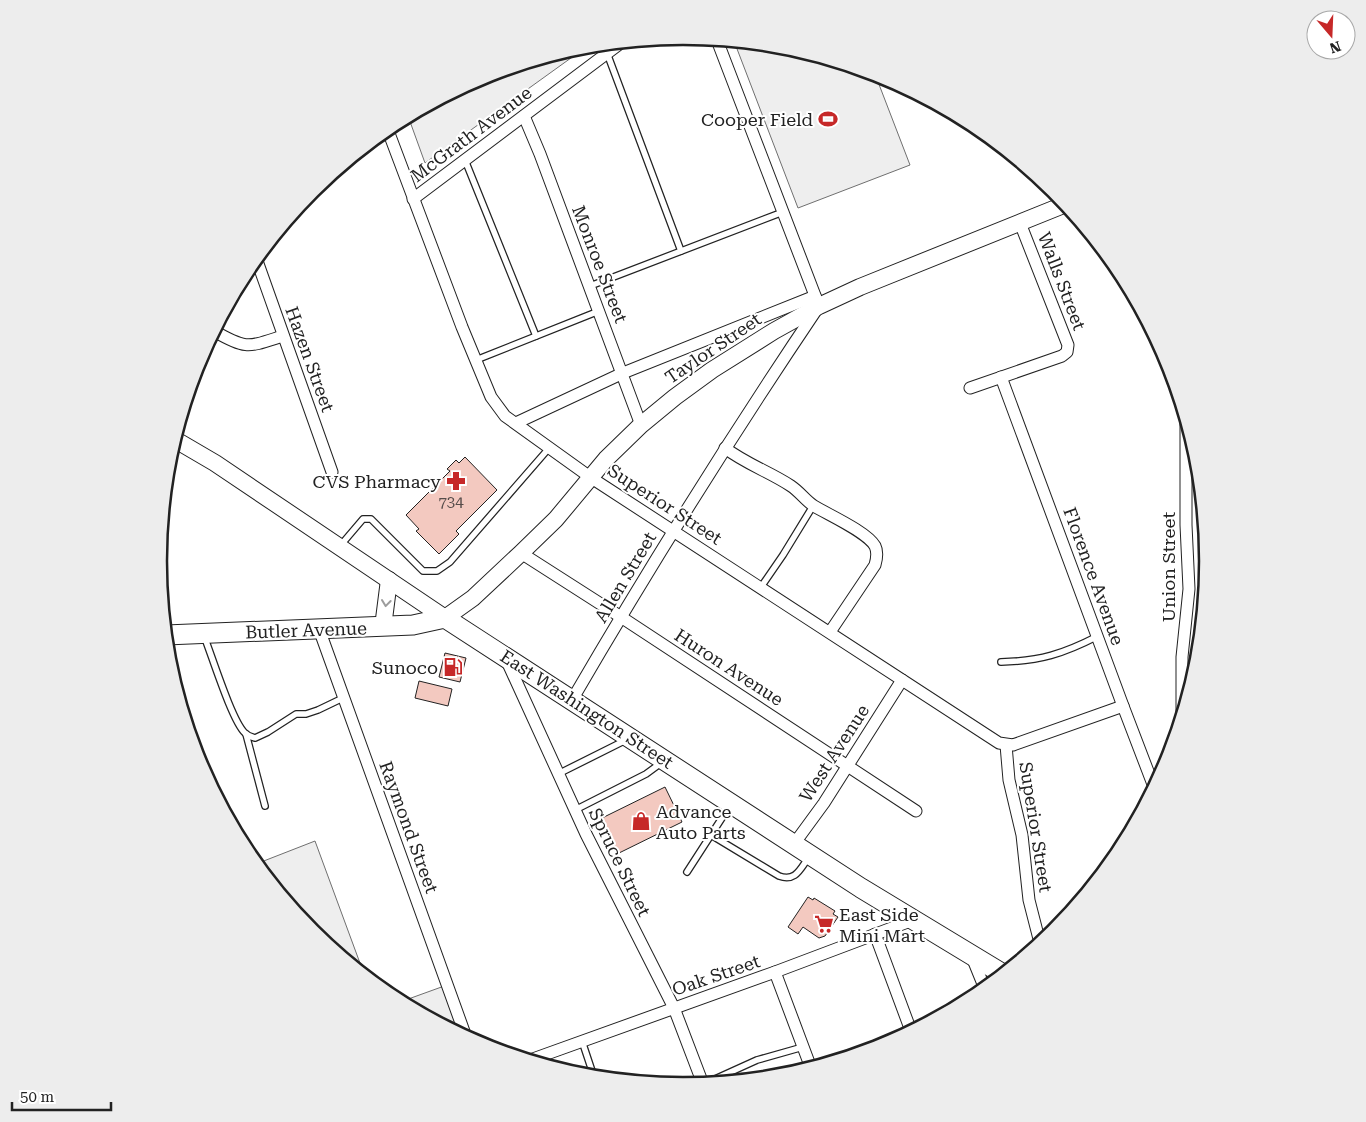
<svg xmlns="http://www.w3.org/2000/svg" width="1366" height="1122" font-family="'Roboto Serif',serif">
	<rect width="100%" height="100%" fill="#fff"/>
	<!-- green -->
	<g fill="#eee" stroke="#6f6f6f">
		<path d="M734,41L786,46L875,74L910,165L798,208Z"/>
		<path d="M589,45L425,163L408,116L482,76L581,46Z"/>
		<path d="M315,841L364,974L312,932L256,864Z"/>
		<path d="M447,985L466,1037L400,1002Z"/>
	</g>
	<!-- building -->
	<g fill="#f3c9c0" stroke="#222">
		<path d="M465,457L497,490L456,531L459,534L439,554L416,531L419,529L406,515L450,471L447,469L456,460L459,463Z"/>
		<path d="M445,653L466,658L460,682L439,677Z"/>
		<path d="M419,681L452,689L448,706L415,698Z"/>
		<path d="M665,787L682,822L617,854L600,819Z"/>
		<path d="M808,897L813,900L814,898L835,911L833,914L838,917L825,936L819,938L803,927L798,934L788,927Z"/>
	</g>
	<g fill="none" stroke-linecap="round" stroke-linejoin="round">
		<!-- lane casing -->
		<g stroke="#222" stroke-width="8">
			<g id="lane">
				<path d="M607,53L681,251"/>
				<path d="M465,160L536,336"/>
				<path d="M590,286L783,212"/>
				<path d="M476,360L599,311"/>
				<path d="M340,546L363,519H371L423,571H437L450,562L550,447"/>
				<path d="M761,587L783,555L813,506"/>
				<path d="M204,636C212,656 232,721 245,733C248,736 252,737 255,738L268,732L296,714H306L318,710L343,698"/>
				<path d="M1001,662C1040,661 1063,654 1098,636"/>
				<path d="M246,734L265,806"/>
				<path d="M558,774L626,740"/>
				<path d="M575,810L646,774L661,763"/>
				<path d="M711,835L779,876C796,882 800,869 809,857"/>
				<path d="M687,872L729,807"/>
				<path d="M582,1041L594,1077"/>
				<path d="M704,1084L757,1060L803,1047"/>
			</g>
		</g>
		<!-- street casing -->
		<g stroke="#222" stroke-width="13">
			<g id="street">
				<path d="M524,116L540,154L641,425"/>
				<path d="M387,128L462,327L491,397L505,416L590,477L999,743L1013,745L1123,706"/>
				<path d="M413,199L622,42"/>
				<path d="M256,258L332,472"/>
				<path d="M214,331C247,350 248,347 283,336"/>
				<path d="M1001,377L1123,706L1154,787"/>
				<path d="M970,388L1062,356L1067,352L1068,345L1020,223"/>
				<path d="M516,423L623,373L815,296"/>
				<path d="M725,448C746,464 770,472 791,486C800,492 806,501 814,506C829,515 867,532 875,546C878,552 877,558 875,565L830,632"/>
				<path d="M521,553L621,617L916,811"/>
				<path d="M319,629L466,1037"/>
				<path d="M506,659L586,834L674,1008L703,1084"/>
				<path d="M572,700C650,566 732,435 819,306L717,40"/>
				<path d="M1182,714V657L1189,589L1186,525V420"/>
				<path d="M1006,745L1009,780L1022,835L1029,900L1040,943"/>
				<path d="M794,844L824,803L902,680"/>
				<path d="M875,934L911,1031"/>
				<path d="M972,957L985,989"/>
				<path d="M775,972L811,1068"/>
				<path d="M530,1060L775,972L913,920"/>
			</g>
		</g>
		<!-- secondary casing -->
		<g stroke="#222" stroke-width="18">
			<g id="secondary">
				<path d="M174,439L215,463L445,618L473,598L521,553L556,519L606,459L641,425L675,397L712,370L774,331L819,306L860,287L1066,204"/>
				<path d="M383,627L389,580"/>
			</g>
		</g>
		<!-- primary casing -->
		<g stroke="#222" stroke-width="21">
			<path id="primary" d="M166,635L413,625L445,618L861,888L1003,974"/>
		</g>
		<!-- lane -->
		<use href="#lane" stroke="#fff" stroke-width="5.5"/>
		<!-- street -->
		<use href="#street" stroke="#fff" stroke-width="11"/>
		<!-- secondary -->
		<use href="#secondary" stroke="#fff" stroke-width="16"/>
		<!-- primary -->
		<use href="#primary" stroke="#fff" stroke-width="19"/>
	</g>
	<!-- one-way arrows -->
	<defs><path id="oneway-chevron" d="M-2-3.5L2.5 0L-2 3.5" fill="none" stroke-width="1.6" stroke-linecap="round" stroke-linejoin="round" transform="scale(1.25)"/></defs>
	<use stroke="#9c9c9c" href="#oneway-chevron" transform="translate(386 603) rotate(97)"/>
	<!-- icons -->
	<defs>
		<g id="stadium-bare" transform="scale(1.5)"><path d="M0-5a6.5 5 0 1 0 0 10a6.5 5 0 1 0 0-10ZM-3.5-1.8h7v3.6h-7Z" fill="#c62828" stroke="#fff" stroke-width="2.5" paint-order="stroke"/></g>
		<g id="pharmacy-bare" transform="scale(1.5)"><path d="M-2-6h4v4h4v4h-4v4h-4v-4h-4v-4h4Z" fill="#c62828" stroke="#fff" stroke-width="2.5" paint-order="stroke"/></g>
		<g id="fuel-bare" transform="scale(1.5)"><path d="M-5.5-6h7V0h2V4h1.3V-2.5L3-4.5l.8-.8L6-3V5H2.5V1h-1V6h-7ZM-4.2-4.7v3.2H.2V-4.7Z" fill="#c62828" stroke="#fff" stroke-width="2.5" paint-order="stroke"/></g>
		<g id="shop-bare" transform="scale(1.5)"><path d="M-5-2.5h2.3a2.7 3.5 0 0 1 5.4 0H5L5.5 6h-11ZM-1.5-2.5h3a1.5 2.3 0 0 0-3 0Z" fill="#c62828" stroke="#fff" stroke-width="2.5" paint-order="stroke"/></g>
		<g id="supermarket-bare" transform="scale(1.5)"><path d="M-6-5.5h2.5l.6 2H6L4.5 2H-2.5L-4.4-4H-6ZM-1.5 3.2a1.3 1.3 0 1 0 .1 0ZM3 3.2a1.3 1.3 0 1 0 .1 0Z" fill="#c62828" stroke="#fff" stroke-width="2.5" paint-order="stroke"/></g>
	</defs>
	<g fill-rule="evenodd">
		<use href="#stadium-bare" x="828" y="119"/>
		<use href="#pharmacy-bare" x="456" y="481"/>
		<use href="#fuel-bare" x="453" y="667"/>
		<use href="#shop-bare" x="641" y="821"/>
		<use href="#supermarket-bare" x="824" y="924"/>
	</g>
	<g text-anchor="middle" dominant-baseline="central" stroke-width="4" stroke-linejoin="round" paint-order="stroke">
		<!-- number labels -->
		<g font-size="15" fill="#564c4a">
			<text x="451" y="502">734</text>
		</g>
		<!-- poi labels -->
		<g font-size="18" fill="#222" stroke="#fff" text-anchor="end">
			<text x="813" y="119">Cooper Field</text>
			<text x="441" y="481">CVS Pharmacy</text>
			<text x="438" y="667">Sunoco</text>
			<text x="656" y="811" text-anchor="start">Advance<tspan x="656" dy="21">Auto Parts</tspan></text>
			<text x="839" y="914" text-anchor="start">East Side<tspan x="839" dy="21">Mini Mart</tspan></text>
		</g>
		<!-- street labels -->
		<g font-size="18" fill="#222" stroke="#fff">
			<text transform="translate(471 134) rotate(-37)">McGrath Avenue</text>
			<text transform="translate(600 264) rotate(69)">Monroe Street</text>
			<text transform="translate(1062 281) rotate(69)">Walls Street</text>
			<text transform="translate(713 348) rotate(-34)">Taylor Street</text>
			<text transform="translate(310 359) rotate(70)">Hazen Street</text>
			<text transform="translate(665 504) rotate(33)">Superior Street</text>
			<text transform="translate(1168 567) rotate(-90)">Union Street</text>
			<text transform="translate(1094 576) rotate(70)">Florence Avenue</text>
			<text transform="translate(625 577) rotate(-59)">Allen Street</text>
			<text transform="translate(306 630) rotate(-2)">Butler Avenue</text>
			<text transform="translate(729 667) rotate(33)">Huron Avenue</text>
			<text transform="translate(587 709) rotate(33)">East Washington Street</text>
			<text transform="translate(834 753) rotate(-57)">West Avenue</text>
			<text transform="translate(409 827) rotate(70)">Raymond Street</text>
			<text transform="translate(1036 827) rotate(81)">Superior Street</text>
			<text transform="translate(620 862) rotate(64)">Spruce Street</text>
			<text transform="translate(716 975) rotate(-19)">Oak Street</text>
		</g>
	</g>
	<!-- crop -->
	<path d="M0 0H1366V1122H0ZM167 561a516 516 0 1 1 1032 0a516 516 0 1 1-1032 0Z" fill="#ededed" fill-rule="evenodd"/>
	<path fill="none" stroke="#222" stroke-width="2.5" d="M167 561a516 516 0 1 1 1032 0a516 516 0 1 1-1032 0Z"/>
	<!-- north arrow -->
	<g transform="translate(1331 35) rotate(161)"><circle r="24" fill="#ffffff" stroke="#a7a7a7"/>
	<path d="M0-4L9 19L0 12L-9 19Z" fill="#c62828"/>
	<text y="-8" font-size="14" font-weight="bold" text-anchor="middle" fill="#222222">N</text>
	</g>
	<!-- scale -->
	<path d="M12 1102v8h99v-8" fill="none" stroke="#222222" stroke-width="2.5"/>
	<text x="20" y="1102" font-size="15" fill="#222222" stroke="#ffffff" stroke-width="4" paint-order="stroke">50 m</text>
</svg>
